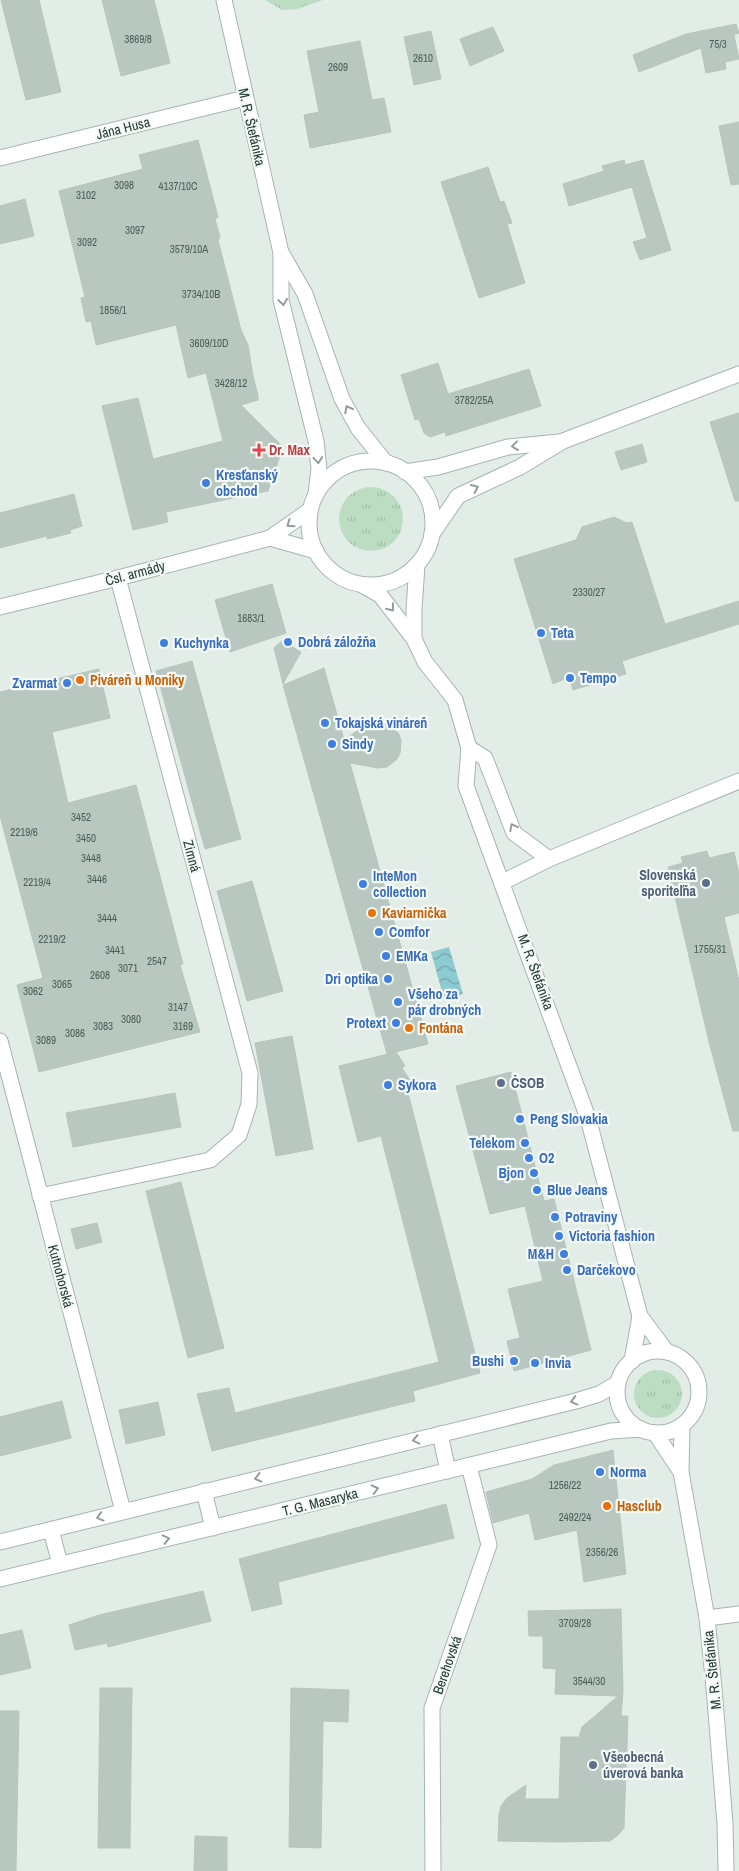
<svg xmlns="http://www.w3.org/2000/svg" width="739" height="1871" font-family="'Archivo Narrow',sans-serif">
	<defs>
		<pattern id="grass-tufts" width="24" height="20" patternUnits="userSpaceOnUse" patternTransform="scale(1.25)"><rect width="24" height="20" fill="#bdddc3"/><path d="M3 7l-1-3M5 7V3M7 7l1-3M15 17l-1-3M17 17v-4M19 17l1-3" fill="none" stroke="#a2bfa8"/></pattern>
		<pattern id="water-waves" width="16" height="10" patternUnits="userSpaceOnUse" patternTransform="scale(1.25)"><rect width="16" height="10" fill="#8dcbd0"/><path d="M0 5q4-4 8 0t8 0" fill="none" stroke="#73a6aa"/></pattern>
	</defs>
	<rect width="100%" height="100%" fill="#e3ede8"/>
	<!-- grass -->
	<g fill="url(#grass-tufts)">
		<path d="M265,0H323L297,9L282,10Z"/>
		<circle cx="371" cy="519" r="32"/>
		<circle cx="658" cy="1394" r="24"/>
	</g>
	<!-- water -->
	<path fill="url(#water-waves)" d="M449,947L463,994L444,999L431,952Z"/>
	<!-- building -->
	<g fill="#b8c7c0" stroke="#b6c6be">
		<path d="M1,0H39L61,92L26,100Z"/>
		<path d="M102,0H154L170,63L121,76Z"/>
		<path d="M736,24L739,33L734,35L739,59L725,62L726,69L706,73L701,48L639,72L633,55L686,34Z"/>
		<path d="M493,27L504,51L470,66L460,39Z"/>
		<path d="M431,31L441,79L414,85L404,37Z"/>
		<path d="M360,41L372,100L384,98L391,132L310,148L304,115L319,112L307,51Z"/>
		<path d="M739,122V184L731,185L719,126Z"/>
		<path d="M198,140L218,217L215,219L220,237L218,240L241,330L248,345L253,376L258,395V400L241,405L283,447L268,491L166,512L168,522L133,530L102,406L138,398L153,459L223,441L206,373L188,378L176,325L96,345L91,321L86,322L81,298L85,297L59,191L143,169L139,155Z"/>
		<path d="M624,160L625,165L643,160L671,250L640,260L633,242L647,238L632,187L569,206L563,184L604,171L602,166Z"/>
		<path d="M488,167L500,202L504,201L512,223L507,224L525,283L479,298L441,182Z"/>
		<path d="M25,199L34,236L0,244V206Z"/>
		<path d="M438,363L448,394L529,369L541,406L446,436L445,432L430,437L424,433L419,419L415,420L401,375Z"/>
		<path d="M739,413V501H735L710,422Z"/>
		<path d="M642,444L647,462L621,470L615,452Z"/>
		<path d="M74,494L82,526L70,530L71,533L47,539V536L0,548V513Z"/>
		<path d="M614,517L627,523L632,522L665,624L739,601V624L622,661L626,674L573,690L569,677L553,684L514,559L576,540L582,527Z"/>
		<path d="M272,584L286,633L230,652L215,600Z"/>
		<path d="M282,641L301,652L283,684L274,648Z"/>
		<path d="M192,661L241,839L205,849L156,671Z"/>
		<path d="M324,668L344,740L367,724L375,722L390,725L399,734L401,741L400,753L397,759L387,767L378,768L350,763L428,1044L387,1054L283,685Z"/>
		<path d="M99,669L110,718L52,732L68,803L136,785L183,964L180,965L200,1032L39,1072L17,985L43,978L0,816V692Z"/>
		<path d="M707,851L709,858L734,852L739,874V913L724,917L739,981V1131H733L709,1042L668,867L683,863L681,857Z"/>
		<path d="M252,881L283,991L247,1001L217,891Z"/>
		<path d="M292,1036L313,1149L276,1156L255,1043Z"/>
		<path d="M396,1052L405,1066L402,1068L413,1085L407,1089L480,1373L413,1391L415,1401L212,1451L197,1394L229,1388L235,1413L439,1362L381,1136L358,1142L339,1066Z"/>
		<path d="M511,1072L544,1201L554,1199L591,1350L514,1371L507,1341L520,1338L508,1289L543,1281L525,1206L490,1214L456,1086Z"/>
		<path d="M175,1093L181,1127L73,1147L66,1113Z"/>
		<path d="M181,1182L224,1348L188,1358L146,1191Z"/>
		<path d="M97,1223L102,1242L76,1249L71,1229Z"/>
		<path d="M62,1401L71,1438L0,1456V1417Z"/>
		<path d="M158,1402L165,1435L126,1444L119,1410Z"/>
		<path d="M613,1450L626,1574L584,1582L577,1530L535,1540L529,1513L493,1523L486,1492L532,1479L554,1465Z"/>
		<path d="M446,1504L454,1538L278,1582L282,1604L252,1611L239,1559Z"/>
		<path d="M203,1591L211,1621L108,1647L107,1643L75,1650L69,1625L99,1615Z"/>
		<path d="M621,1609L623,1691L621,1716H628L624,1828L618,1835L610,1841L560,1842L498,1841L499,1815L501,1806L507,1798L526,1785L525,1799H559L561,1737H579L582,1727L618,1696L555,1694L556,1669L543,1668V1636H529L528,1611Z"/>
		<path d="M22,1630L31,1668L0,1675V1635Z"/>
		<path d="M100,1688H132L130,1848H98Z"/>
		<path d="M291,1688L349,1690L348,1722L323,1721L321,1848L289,1847Z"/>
		<path d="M0,1711H19L16,1871H0Z"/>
		<path d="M195,1836L227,1837V1871H194Z"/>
	</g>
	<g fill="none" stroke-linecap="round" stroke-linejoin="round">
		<!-- minor casing -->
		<g stroke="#a6b5ae" stroke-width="17">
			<g id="minor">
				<path d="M224,0L281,253V300L316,441L319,469L316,494"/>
				<path d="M0,158L245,98"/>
				<path d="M282,254L305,294L342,399L358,428L386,463"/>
				<circle cx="371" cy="523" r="62"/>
				<path d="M405,472L438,467L508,447L559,442"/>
				<path d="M432,534L458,496L520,467L563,441L739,374"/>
				<path d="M270,538L316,551"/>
				<path d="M362,585L380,595L414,639L425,662L455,700L469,748L466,786L588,1118L640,1316L667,1352"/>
				<path d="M0,607L118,578L270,538L310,510"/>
				<path d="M414,639V609L417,565"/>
				<path d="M469,748L485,758L514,833L549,859"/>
				<path d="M503,882L549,859L739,781"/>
				<path d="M0,1041L123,1511"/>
				<path d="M40,1196L210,1160L239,1135L249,1104L250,1073L118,578"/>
				<circle cx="658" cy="1392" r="41"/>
				<path d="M632,1361L640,1316"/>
				<path d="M682,1426L681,1472L707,1618L714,1688L725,1823L726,1871"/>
				<path d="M655,1433L681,1472"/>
				<path d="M440,1434L448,1471"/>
				<path d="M204,1491L213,1528"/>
				<path d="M51,1530L60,1564"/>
				<path d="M0,1542L576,1401L599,1394L618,1383"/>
				<path d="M0,1579L611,1431L641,1429"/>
				<path d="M707,1618L739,1614"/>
				<path d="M433,1871L432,1708L489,1545L469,1466"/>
			</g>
		</g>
		<!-- minor -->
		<use href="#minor" stroke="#fff" stroke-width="15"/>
	</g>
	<!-- one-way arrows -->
	<defs><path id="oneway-chevron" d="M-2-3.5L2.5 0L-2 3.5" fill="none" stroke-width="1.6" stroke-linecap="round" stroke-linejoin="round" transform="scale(1.25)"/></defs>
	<g stroke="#919e9a">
		<use href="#oneway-chevron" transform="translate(283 302) rotate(82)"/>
		<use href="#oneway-chevron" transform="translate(348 409) rotate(-118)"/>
		<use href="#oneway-chevron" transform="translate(515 446) rotate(173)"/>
		<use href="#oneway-chevron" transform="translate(318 460) rotate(85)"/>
		<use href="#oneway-chevron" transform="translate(475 488) rotate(-25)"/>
		<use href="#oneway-chevron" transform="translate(290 524) rotate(145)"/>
		<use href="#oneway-chevron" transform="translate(391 608) rotate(52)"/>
		<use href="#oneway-chevron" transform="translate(513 827) rotate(-118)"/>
		<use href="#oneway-chevron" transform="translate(574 1401) rotate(165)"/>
		<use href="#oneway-chevron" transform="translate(416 1440) rotate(167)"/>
		<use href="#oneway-chevron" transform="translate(258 1478) rotate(166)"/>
		<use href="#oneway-chevron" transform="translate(375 1489) rotate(-14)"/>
		<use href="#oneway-chevron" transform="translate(100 1517) rotate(165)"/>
		<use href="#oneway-chevron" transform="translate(166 1539) rotate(-13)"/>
	</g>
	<!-- markers -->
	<path fill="#e0444e" stroke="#f4f9f6" stroke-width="2" d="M256.5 442.5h5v5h5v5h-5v5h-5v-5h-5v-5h5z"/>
	<g fill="#3f7fe0" stroke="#f4f9f6" stroke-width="2">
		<circle cx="206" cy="483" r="5"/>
		<circle cx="541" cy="633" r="5"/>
		<circle cx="288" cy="642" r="5"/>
		<circle cx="164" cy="643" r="5"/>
		<circle cx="570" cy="678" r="5"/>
		<circle cx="67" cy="683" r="5"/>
		<circle cx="325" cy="723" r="5"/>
		<circle cx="332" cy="744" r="5"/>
		<circle cx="363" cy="884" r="5"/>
		<circle cx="379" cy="932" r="5"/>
		<circle cx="386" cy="956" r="5"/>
		<circle cx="388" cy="979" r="5"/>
		<circle cx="398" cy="1002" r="5"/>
		<circle cx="396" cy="1023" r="5"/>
		<circle cx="388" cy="1085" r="5"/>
		<circle cx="520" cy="1119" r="5"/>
		<circle cx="525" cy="1143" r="5"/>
		<circle cx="529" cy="1158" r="5"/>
		<circle cx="534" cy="1173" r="5"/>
		<circle cx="537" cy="1190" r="5"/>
		<circle cx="555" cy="1217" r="5"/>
		<circle cx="559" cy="1236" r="5"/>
		<circle cx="564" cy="1254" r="5"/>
		<circle cx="567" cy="1270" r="5"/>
		<circle cx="514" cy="1361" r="5"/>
		<circle cx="535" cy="1363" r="5"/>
		<circle cx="600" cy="1472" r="5"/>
	</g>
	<g fill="#e8710a" stroke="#f4f9f6" stroke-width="2">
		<circle cx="80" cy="680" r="5"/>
		<circle cx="372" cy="913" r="5"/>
		<circle cx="409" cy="1028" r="5"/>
		<circle cx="607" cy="1506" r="5"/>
	</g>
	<g fill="#5c6f8a" stroke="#f4f9f6" stroke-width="2">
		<circle cx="706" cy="883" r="5"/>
		<circle cx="501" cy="1083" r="5"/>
		<circle cx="593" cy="1765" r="5"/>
	</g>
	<g text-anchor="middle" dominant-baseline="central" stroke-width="4.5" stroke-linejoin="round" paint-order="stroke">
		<!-- number labels -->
		<g font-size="11" fill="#486057">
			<text x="138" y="39">3869/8</text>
			<text x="718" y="44">75/3</text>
			<text x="423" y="58">2610</text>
			<text x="338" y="67">2609</text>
			<text x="124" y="185">3098</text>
			<text x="178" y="186">4137/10C</text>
			<text x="86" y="195">3102</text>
			<text x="135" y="230">3097</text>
			<text x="87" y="242">3092</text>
			<text x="189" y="249">3579/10A</text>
			<text x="201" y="294">3734/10B</text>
			<text x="113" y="310">1856/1</text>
			<text x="209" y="343">3609/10D</text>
			<text x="231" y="383">3428/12</text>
			<text x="474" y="400">3782/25A</text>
			<text x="589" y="592">2330/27</text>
			<text x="251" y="618">1683/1</text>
			<text x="81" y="817">3452</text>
			<text x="24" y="832">2219/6</text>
			<text x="86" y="838">3450</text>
			<text x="91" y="858">3448</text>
			<text x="97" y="879">3446</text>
			<text x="37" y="882">2219/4</text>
			<text x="107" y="918">3444</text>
			<text x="52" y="939">2219/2</text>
			<text x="710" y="949">1755/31</text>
			<text x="115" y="950">3441</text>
			<text x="157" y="961">2547</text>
			<text x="128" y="968">3071</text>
			<text x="100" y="975">2608</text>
			<text x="62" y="984">3065</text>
			<text x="33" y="991">3062</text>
			<text x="178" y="1007">3147</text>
			<text x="131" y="1019">3080</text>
			<text x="103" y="1026">3083</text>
			<text x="183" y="1026">3169</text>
			<text x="75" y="1033">3086</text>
			<text x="46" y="1040">3089</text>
			<text x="565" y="1485">1256/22</text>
			<text x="575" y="1517">2492/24</text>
			<text x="602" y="1552">2356/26</text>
			<text x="575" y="1623">3709/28</text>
			<text x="589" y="1681">3544/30</text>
		</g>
		<!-- street labels -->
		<g font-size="14" fill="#233d34" stroke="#f4f9f6">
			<text transform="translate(252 127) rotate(77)">M. R. Štefánika</text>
			<text transform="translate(123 128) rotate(-14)">Jána Husa</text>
			<text transform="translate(135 573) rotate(-15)">Čsl. armády</text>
			<text transform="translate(192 856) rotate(75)">Zimná</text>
			<text transform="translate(536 972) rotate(70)">M. R. Štefánika</text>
			<text transform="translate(61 1276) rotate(75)">Kutnohorská</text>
			<text transform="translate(320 1502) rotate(-14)">T. G. Masaryka</text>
			<text transform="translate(447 1665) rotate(-71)">Berehovská</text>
			<text transform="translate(712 1670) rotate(-96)">M. R. Štefánika</text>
		</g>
		<!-- health labels -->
		<g font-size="14" font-weight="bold" fill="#be3a42" stroke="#f4f9f6" text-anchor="start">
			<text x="269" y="450">Dr. Max</text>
		</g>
		<!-- shop labels -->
		<g font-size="14" font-weight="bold" fill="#366cbe" stroke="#f4f9f6" text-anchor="start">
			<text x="216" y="475">Kresťanský<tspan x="216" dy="16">obchod</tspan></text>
			<text x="551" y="633">Teta</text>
			<text x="298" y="642">Dobrá záložňa</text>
			<text x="174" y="643">Kuchynka</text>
			<text x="580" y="678">Tempo</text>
			<text x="57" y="683" text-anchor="end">Zvarmat</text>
			<text x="335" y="723">Tokajská vináreň</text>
			<text x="342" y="744">Sindy</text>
			<text x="373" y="876">InteMon<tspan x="373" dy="16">collection</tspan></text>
			<text x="389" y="932">Comfor</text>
			<text x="396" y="956">EMKa</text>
			<text x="378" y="979" text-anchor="end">Dri optika</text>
			<text x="408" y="994">Všeho za<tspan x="408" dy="16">pár drobných</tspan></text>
			<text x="386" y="1023" text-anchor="end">Protext</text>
			<text x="398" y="1085">Sykora</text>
			<text x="530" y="1119">Peng Slovakia</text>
			<text x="515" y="1143" text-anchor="end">Telekom</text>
			<text x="539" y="1158">O2</text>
			<text x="524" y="1173" text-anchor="end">Bjon</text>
			<text x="547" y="1190">Blue Jeans</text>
			<text x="565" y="1217">Potraviny</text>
			<text x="569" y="1236">Victoria fashion</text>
			<text x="554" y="1254" text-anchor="end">M&amp;H</text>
			<text x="577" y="1270">Darčekovo</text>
			<text x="504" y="1361" text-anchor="end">Bushi</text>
			<text x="545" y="1363">Invia</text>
			<text x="610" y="1472">Norma</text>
		</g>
		<!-- food labels -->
		<g font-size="14" font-weight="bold" fill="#c56008" stroke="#f4f9f6" text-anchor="start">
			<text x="90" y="680">Piváreň u Moniky</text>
			<text x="382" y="913">Kaviarnička</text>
			<text x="419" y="1028">Fontána</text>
			<text x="617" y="1506">Hasclub</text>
		</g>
		<!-- service labels -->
		<g font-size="14" font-weight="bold" fill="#4e5e75" stroke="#f4f9f6" text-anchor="start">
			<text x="696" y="875" text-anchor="end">Slovenská<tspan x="696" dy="16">sporiteľňa</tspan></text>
			<text x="511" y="1083">ČSOB</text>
			<text x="603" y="1757">Všeobecná<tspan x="603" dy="16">úverová banka</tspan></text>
		</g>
	</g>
</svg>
